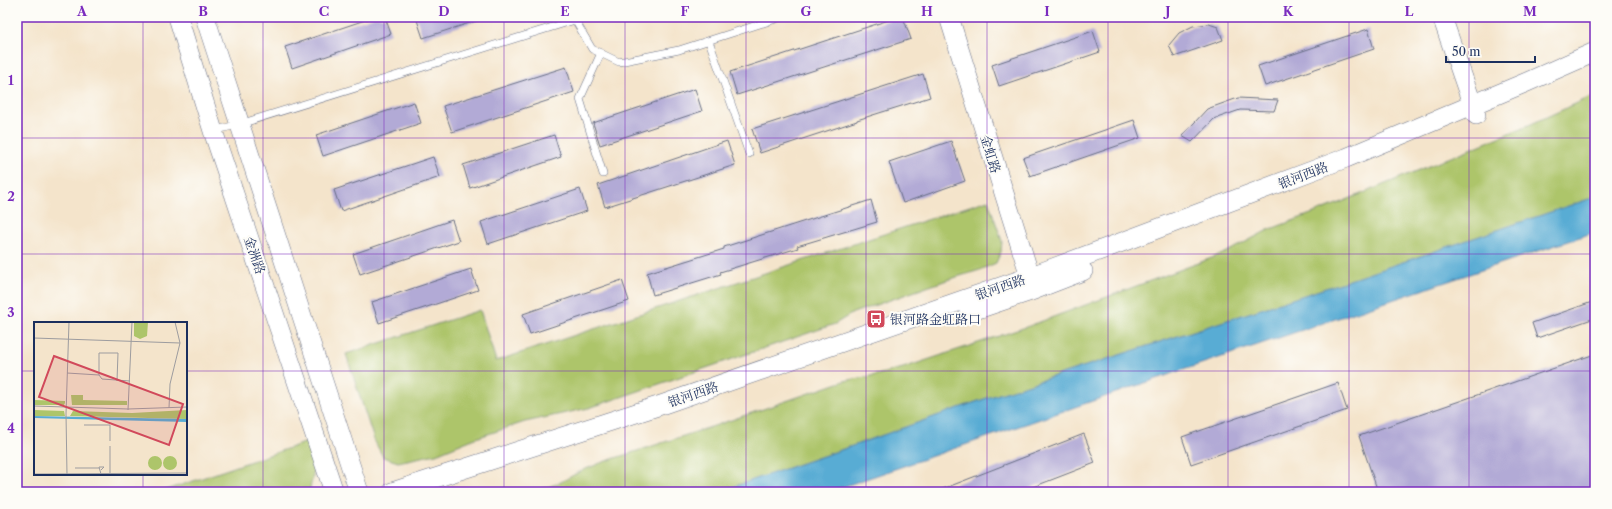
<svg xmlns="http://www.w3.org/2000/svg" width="1612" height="509" font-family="'Libre Caslon Text','Noto Serif SC',serif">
	<rect width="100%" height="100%" fill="#fdfcf7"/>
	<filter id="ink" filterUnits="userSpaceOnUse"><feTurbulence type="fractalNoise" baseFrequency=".025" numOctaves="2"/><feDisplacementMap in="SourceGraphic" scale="8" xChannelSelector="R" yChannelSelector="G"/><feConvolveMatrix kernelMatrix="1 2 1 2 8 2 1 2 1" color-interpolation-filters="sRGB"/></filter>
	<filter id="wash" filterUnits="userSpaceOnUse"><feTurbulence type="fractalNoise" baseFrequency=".012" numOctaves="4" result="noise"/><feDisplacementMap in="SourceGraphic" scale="16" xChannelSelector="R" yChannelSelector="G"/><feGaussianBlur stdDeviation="0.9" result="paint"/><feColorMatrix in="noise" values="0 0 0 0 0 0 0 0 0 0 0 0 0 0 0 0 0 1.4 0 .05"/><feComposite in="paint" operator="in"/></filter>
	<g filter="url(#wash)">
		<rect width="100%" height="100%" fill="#f4e4cb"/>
		<!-- green -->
		<g fill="#adc56a" stroke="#647a64">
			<path d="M1595,95V197L1332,286L984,399L858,444L718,492H534L559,483L581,471L603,462L714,426L844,381L876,375L903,368L1029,326L1225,253L1268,230L1327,208L1531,124Z"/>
			<path d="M988,200L1002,241L1001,252L996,263L980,270L947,280L853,313L835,324L589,408L525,422L473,439L436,454L398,462L383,457L374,440L346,354L480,310L496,361Z"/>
			<path d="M307,442C315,463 316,469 309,491L307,492H161Z"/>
		</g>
		<!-- water -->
		<path fill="#58acd4" stroke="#3a6e99" d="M1595,197V232L1174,373L828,492H718L858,444L984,399L1332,286Z"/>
		<g id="blocks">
			<!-- building -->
			<g fill="#b2aad6">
				<path d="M374,17H385L391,34L292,68L285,47Z"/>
				<path d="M416,17H482V19L423,38Z"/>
				<path d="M898,17H903L911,39L737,95L730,72Z"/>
				<path d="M1209,24L1218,27L1223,40L1174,57L1169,45L1179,33L1193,26Z"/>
				<path d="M1368,29L1374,49L1265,86L1258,66Z"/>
				<path d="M1093,31L1100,52L999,86L992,65Z"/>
				<path d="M566,67L574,92L452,132L443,106Z"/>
				<path d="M923,74L930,97L857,120V121L760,153L752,129Z"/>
				<path d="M695,89L702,111L600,145L593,123Z"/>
				<path d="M1238,98L1278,100L1274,111L1240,110L1214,119L1192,142L1182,136L1207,109Z"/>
				<path d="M414,102L421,123L323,156L316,135Z"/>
				<path d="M1134,120L1140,138L1030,176L1023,158Z"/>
				<path d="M554,135L561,157L470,188L463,165Z"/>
				<path d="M727,141L735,165L605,207L598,185Z"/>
				<path d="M951,141L965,181L903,203L889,162Z"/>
				<path d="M433,157L440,177L341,211L334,190Z"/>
				<path d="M580,189L587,211L488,244L481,222Z"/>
				<path d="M871,200L877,222L797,246L798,248L720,272L721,274L653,295L647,273L724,249V247Z"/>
				<path d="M452,220L459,241L360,274L353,254Z"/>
				<path d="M471,269L478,290L379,323L372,302Z"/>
				<path d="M622,280L629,301L530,334L523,314Z"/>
				<path d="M1595,301V318L1537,338L1532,323Z"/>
				<path d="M1595,354V492H1378L1359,436Z"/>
				<path d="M1338,383L1347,410L1191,464L1182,437Z"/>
				<path d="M1084,434L1095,463L1020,492H935Z"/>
			</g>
		</g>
	</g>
	<g filter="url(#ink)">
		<use href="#blocks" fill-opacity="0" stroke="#676e84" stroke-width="1"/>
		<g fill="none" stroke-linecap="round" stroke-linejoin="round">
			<!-- lane casing -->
			<g stroke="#676e84" stroke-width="8">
				<g id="lane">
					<path d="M709,41L749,154"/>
					<path d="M601,53L580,99L603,174"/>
					<path d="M213,131L240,124L575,20L592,49L619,62L679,50L782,17"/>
				</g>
			</g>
			<!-- secondary casing -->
			<g stroke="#676e84" stroke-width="20">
				<g id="secondary">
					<path d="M178,17L213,131L334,492"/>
					<path d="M205,17L359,492"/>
					<path d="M949,17L1034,289"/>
					<path d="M1442,17L1476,115"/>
					<path d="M969,312L1034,290L1083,271"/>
					<path d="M392,492L661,405L1029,277L1346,158L1527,82L1595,52"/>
				</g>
			</g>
			<!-- lane -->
			<use href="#lane" stroke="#fff" stroke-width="7"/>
			<!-- secondary -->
			<use href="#secondary" stroke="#fff" stroke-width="19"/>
		</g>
	</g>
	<!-- grid -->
	<path fill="none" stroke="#7b2cbf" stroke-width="1" stroke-opacity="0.55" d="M143,17V323M263,17V492M384,17V492M504,17V492M625,17V492M746,17V492M866,17V492M987,17V492M1108,17V492M1228,17V492M1349,17V492M1469,17V492M17,138H1595M17,254H1595M17,371H35M186,371H1595M143,474V492"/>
	<!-- icons -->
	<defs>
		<g id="bus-square" transform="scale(1)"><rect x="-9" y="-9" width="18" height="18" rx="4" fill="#d1495b" stroke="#fdfcf7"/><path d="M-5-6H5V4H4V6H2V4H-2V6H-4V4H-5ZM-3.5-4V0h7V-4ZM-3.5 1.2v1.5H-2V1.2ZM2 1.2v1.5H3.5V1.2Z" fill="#fff"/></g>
	</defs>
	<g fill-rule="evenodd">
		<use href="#bus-square" x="876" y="319"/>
	</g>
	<g text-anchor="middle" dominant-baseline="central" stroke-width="4" stroke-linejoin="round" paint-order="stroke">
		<!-- street labels -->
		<g font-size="13" fill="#1b2f5e" stroke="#fdfcf7">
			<text transform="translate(991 154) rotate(73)">金虹路</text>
			<text transform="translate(1303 175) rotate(-21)">银河西路</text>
			<text transform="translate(255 255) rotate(71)">金洲路</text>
			<text transform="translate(1000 287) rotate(-19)">银河西路</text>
			<text transform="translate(693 394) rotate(-19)">银河西路</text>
		</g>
		<!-- poi labels -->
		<g font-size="13" fill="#1b2f5e" stroke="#fdfcf7" text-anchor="start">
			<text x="890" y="319">银河路金虹路口</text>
		</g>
	</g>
	<!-- overview -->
	<g transform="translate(34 322)">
		<rect width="153" height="153" fill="#f4e4cb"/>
		<path d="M100,0H114L113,14L106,17L100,14ZM37,73H49V78L93,79V83H38ZM0,78L31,79V81L30,83H0ZM0,88L30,89L31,94H0ZM153,88V97L36,94L39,89L98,91ZM129 141a7 7 0 1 1 14 0a7 7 0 1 1-14 0ZM114 141a7 7 0 1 1 14 0a7 7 0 1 1-14 0Z" fill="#adc56a"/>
		<path d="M0,94L153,97V100L0,96Z" fill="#58acd4"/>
		<path fill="none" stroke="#9d9c9f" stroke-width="1" d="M0,16L146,21M33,51L65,53L68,57L96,59M65,53V31H84L83,59M0,84L94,87L153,85M135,86L136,62L146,21L141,0M94,88L98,0M50,103H76V119M76,124V152M41,146H65M67,148L70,145H65L67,152M0,152L153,151M33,153L32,92L35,0"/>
		<path fill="#d1495b" fill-opacity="0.15" stroke="#d1495b" stroke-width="2" d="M20,34L149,82L135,123L5,75Z"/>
		<rect width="153" height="153" fill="none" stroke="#1b2f5e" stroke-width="2"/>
	</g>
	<!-- margin -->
	<rect width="1612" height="509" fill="none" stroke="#fdfcf7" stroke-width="44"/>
	<!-- scale -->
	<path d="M1446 56v6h89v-6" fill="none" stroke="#1b2f5e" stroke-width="2"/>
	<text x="1452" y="56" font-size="12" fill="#1b2f5e" stroke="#fdfcf7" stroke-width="3" paint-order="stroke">50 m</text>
	<rect x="22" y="22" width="1568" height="465" fill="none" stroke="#7b2cbf" stroke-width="1.5"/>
	<g font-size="13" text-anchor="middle" font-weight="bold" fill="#7b2cbf">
		<text x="82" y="16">A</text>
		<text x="203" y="16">B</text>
		<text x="324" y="16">C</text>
		<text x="444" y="16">D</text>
		<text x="565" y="16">E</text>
		<text x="685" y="16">F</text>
		<text x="806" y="16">G</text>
		<text x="927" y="16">H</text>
		<text x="1047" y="16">I</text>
		<text x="1168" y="16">J</text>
		<text x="1288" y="16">K</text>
		<text x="1409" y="16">L</text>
		<text x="1530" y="16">M</text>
		<text x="11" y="85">1</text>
		<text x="11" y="201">2</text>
		<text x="11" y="317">3</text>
		<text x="11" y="433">4</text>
	</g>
</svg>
